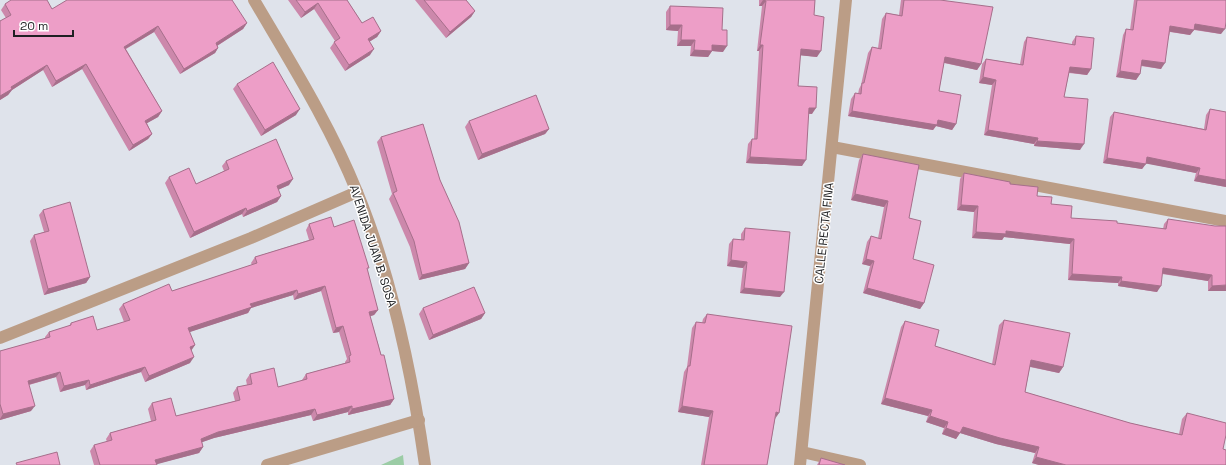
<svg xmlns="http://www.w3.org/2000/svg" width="1226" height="465" font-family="'Space Grotesk',sans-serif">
	<rect width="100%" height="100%" fill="#dfe3eb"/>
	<!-- park -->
	<path fill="#9bcca5" d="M403,455L404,465H381Z"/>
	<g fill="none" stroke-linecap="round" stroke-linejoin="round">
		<!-- minor -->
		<g stroke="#bb9d86" stroke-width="12">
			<path d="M254,0C291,63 330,125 357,192C392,277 412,374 425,465"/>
			<path d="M832,147L1226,221"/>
			<path d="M0,338L251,238L357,192"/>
			<path d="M802,452L860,465"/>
			<path d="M267,465L419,420"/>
			<path d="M800,465L846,0"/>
		</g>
	</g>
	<!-- wall -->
	<g fill="#cc88ab">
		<path d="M288,0H347L362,23L381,31L377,37L369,42L370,55L345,71L330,48L335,41L314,9L301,18Z"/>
		<path d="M415,0H466L475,11L471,17L446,38Z"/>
		<path d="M759,0H815L814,15L817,57L800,55L798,86L812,114H808L802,166L746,163L748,144L752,139H754L759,51H757L762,6H759Z"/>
		<path d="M901,0H940L981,64L977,70L944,63L939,91L956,124L952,130L936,126L933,130L848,116L851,99L855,93L858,94L859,89L861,85L868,53L872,47L878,48L882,19L886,13L899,15Z"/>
		<path d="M1134,0H1226L1221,34L1194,30L1190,35L1170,32L1161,69L1141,66L1140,74L1136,80L1116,77L1123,35L1126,29L1130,30Z"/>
		<path d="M5,4L52,9L247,23L243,29L217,46L218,48L215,53L180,74L154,32L126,49L162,111L158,117L147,123L152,134L148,139L129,151L82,69L52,87L43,70L12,90L8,95L0,100V21L6,18L1,10Z"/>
		<path d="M670,6L722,30L723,52L712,51L708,57L690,56L691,46H677L678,31L666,30V12Z"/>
		<path d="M1076,36L1091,69L1087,75L1069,73L1064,97L1080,150L1034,146V144L984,135L992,85L979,83L982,64L986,59L1020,64L1024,42L1027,37L1072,45V42Z"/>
		<path d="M237,84L296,115L261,136L233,89Z"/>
		<path d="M1210,109L1226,112V187L1194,181L1196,173L1146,163L1142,169L1103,163L1110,117L1114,112L1204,129L1206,115Z"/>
		<path d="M469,121L549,129L545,134L478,160L465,127Z"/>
		<path d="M381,137L440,180L469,263L465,269L419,280L410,247L389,199L392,194L377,142Z"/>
		<path d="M863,154L909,218L913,259L924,303L920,309L863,293L870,266L862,264L867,242L871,236L878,238L884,207L851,200L859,160Z"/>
		<path d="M226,161L289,185L278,190L281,196L277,202L243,217L242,214L190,238L165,183L169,177L196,184L224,171L222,166Z"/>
		<path d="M964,173L1010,184L1037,196L1051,204L1071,218L1117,223L1163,229L1164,224L1168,219L1226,291H1208V281L1162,274L1157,292L1118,286V283L1068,280L1070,244L1004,237L1002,240L972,238L974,212L957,210L960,179Z"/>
		<path d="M43,210L90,277L86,283L44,295L30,241L34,235L44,232L39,215Z"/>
		<path d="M309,224L334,227L367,270L378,310L374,315L370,316L394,399L390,405L348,415V412L313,421L311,415L214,438L202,442L203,447L199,453L156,464L157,465H94L90,451L94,445L107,442L106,439L110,433L151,421L148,409L152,403L176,416L235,401L233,393L237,387L247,385L246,380L250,374L278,387L302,381V380L306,374L345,363V362L347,359L339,332L333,333L321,291L294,300L293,295L251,308L248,313L189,332L195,345L191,350L190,363L145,382L141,372L86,390L85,385L60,392L56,377L29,385L31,411L0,420V351L45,339V337L49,332L69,326L71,323L97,330L124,322L119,309L123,304L172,291L252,265L251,263L255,257L309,240L306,230Z"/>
		<path d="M745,228L780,297L740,293L743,268L727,266L729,244L733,239L741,240V234Z"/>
		<path d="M423,308L485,313L481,319L429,340L419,314Z"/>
		<path d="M707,314L775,419L767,465H701L709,417L678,412L684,372L687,367L692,328L696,322L702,323L703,319Z"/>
		<path d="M1004,320L1063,367L1059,373L1030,367L1025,392L1130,423L1179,434L1182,419L1187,413L1223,449L1226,465H1039L1032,463L1035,453L996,444L960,433L956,439L942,434L944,428L926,422L928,416L881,404L901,327L905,321L935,346L992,364L999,325Z"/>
		<path d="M821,458L845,465H817Z"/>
	</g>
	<!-- shaded-wall -->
	<g fill="#a66f8b">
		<path d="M763,0L766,1L762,6H759Z"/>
		<path d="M318,3L314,9L301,18L305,12Z"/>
		<path d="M475,11L471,17L446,38L450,32Z"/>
		<path d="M247,23L243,29L212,49L216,43Z"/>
		<path d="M1195,24L1225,29L1221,34L1191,29Z"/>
		<path d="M670,25H682L678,31L666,30Z"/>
		<path d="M158,26L154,32L120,52L124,47Z"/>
		<path d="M1170,26L1194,30L1190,35L1166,31Z"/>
		<path d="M381,31L377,37L364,45L368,39Z"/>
		<path d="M681,40H695L691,46H677Z"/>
		<path d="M712,45L727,46L723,52L712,51L708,57L690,56L694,50Z"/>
		<path d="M760,45H763L759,51H757Z"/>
		<path d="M218,48L215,53L180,74L184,69Z"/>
		<path d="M374,49L370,55L345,71L349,65Z"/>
		<path d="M801,49L821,51L817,57L797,55Z"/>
		<path d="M945,57L981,64L977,70L941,62Z"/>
		<path d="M1142,60L1165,63L1161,69L1138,65Z"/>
		<path d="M86,64L82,69L52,87L56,81Z"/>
		<path d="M47,65L43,70L12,90L8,95L0,100V96L11,87Z"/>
		<path d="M1070,67L1091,69L1087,75L1066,72Z"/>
		<path d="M1120,71L1140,74L1136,80L1116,77Z"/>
		<path d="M983,77L996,80L992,85L979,83Z"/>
		<path d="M809,108H816L812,114L805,113Z"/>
		<path d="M300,109L296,115L261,136L265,130Z"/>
		<path d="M162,111L158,117L142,126L145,121Z"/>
		<path d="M852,111L938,120L956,124L952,130L936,126L933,130L848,116Z"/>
		<path d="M549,129L545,134L478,160L482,154Z"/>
		<path d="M988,130L1038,138L1034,144L984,135Z"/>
		<path d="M152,134L148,139L129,151L133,145Z"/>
		<path d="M1037,141L1084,144L1080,150L1034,146Z"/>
		<path d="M750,157L806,160L802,166L746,163Z"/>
		<path d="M1147,157L1200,168L1196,173L1143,163Z"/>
		<path d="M1107,158L1146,164L1142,169L1103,163Z"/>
		<path d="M1198,175L1226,180V187L1194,181Z"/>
		<path d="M293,179L289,185L273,192L277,186Z"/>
		<path d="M855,194L888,201L884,207L851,200Z"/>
		<path d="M281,196L277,202L243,217L247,211Z"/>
		<path d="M961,205L978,206L974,212L957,210Z"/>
		<path d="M246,208L242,214L190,238L194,232Z"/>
		<path d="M1006,231L1074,239L1070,244L1004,237L1002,240L972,238L976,232Z"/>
		<path d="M866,259L874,261L870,266L862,264Z"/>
		<path d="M731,260L747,262L743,268L727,266Z"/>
		<path d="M469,263L465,269L419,280L422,275Z"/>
		<path d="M1163,268L1212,275L1208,281L1159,273Z"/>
		<path d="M1072,274L1122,277L1118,283L1068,280Z"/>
		<path d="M90,277L86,283L44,295L48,289Z"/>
		<path d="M1121,281L1161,286L1157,292L1118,286Z"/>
		<path d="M1226,285V291H1208L1212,286Z"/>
		<path d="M325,286L321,291L294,300L298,294Z"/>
		<path d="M744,288L784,292L780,297L740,293Z"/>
		<path d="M867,288L924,303L920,309L863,293Z"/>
		<path d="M297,290L293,295L251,308L248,313L184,334L188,328L250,304Z"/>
		<path d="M378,310L374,315L365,318L369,312Z"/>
		<path d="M485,313L481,319L429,340L433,335Z"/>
		<path d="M343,326L339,332L333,333L336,328Z"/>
		<path d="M195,345L191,351L190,347Z"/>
		<path d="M194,357L190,363L145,382L149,376Z"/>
		<path d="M1031,360L1063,367L1059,373L1027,366Z"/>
		<path d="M145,367L141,372L86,390L90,385Z"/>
		<path d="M60,372L56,377L24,386L28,381Z"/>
		<path d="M89,380L85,385L60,392L64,386Z"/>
		<path d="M885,398L932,410L928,416L881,404Z"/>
		<path d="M394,399L390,405L348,415L352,409Z"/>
		<path d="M35,406L31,411L0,420V419L3,414Z"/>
		<path d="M352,406L348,412L313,421L317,415Z"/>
		<path d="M682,406L713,411L709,417L678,412Z"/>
		<path d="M315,409L311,415L214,438L197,444L201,439L218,432Z"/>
		<path d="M776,412L779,413L775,419Z"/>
		<path d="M930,416L948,422L944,428L926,422Z"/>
		<path d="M963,427L1039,447L1035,453L996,444L960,433L956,439L942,434L946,428Z"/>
		<path d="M203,447L199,453L154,465L155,460Z"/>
		<path d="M1036,457L1066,465H1039L1032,463Z"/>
	</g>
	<!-- building -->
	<g fill="#ed9ec7" stroke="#a66f8b">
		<path d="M11,0H47L52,9L67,0H232L247,23L216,43L218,48L184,69L158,26L124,47L162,111L145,121L152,134L133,145L86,64L56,81L47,65L11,87L12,89L0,96V21L11,15L5,4Z"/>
		<path d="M296,0H347L362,23L373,17L381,31L368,39L374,49L349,65L334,42L340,38L318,3L305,12Z"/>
		<path d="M424,0H466L475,11L450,32Z"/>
		<path d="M763,0H815L814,15L824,17L821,51L801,49L798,86L817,87L816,108H809L806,160L750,157L752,139H757L763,45H760L766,1Z"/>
		<path d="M904,0H940L993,7L981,64L945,57L939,91L961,95L956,124L938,120L937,125L852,111L855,93L861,94L862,83H864L872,47L881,49L886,13L902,16Z"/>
		<path d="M1137,0H1226V22L1225,29L1195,24L1194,30L1170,26L1165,63L1142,60L1140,74L1120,71L1126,29L1133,30Z"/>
		<path d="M670,6L723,8L722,30H727V46L712,45V51L694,50L695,40H681L682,25H670Z"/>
		<path d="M1076,36L1094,38L1091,69L1070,67L1064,97L1088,99L1084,144L1037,141L1038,138L988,130L996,80L983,77L986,59L1023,65L1027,37L1075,45Z"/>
		<path d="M273,62L300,109L265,130L237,84Z"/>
		<path d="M536,95L549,129L482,154L469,121Z"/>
		<path d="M1210,109L1226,112V180L1198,175L1200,168L1147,157L1146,164L1107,158L1114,112L1206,130Z"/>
		<path d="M423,124L440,180L459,222L469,263L422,275L414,241L393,193L397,191L381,137Z"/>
		<path d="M276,139L293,179L277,186L281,196L247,211L246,208L194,232L169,177L189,168L196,184L229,169L226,161Z"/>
		<path d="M863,154L919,165L909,218L921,221L913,259L934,265L924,303L867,288L874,261L866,259L871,236L881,239L888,201L855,194Z"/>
		<path d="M964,173L1010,182V184L1038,187L1037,196L1052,197L1051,204L1072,206L1071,218L1117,221V223L1166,229L1168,219L1215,226H1226V285L1212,286V275L1163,268L1161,286L1121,281L1122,277L1072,274L1074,239L1006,231V234L976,232L978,206L961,205Z"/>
		<path d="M70,202L90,277L48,289L34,235L49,231L43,210Z"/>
		<path d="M331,217L334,227L354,220L369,268H367L378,310L369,312L381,355H384L394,399L352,409V406L317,415L315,409L218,432L201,439L203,447L155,460L157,465H100L94,445L112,440L110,433L156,420L152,403L171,398L176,416L240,400L237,387L252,384L250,374L274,368L278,387L307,379L306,374L350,362L349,356L351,355L343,326L336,328L325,286L298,294L297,290L250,304L252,307L188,328L195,345L190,347L194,357L149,376L145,367L90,385L89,380L64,386L60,372L28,381L35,406L3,414L0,404V351L50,337L49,332L71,325V323L93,316L97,330L130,320L123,304L169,284L172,291L257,263L255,257L314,239L309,224Z"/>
		<path d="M745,228L790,232L784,292L744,288L747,262L731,260L733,239L744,240Z"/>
		<path d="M474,287L485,313L433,335L423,308Z"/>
		<path d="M707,314L792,326L779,413L776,412L767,465H704L713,411L682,406L688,366H690L696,322L705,323Z"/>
		<path d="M1004,320L1070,333L1063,367L1031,360L1025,392L1130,423L1182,435L1187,413L1226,423V435L1223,449L1226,450V465H1066L1036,457L1039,447L1000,438L963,427L960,433L946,428L948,422L930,416L932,410L885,398L905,321L939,330L935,346L995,365Z"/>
		<path d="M57,452L60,465H17L16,463Z"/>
		<path d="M821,458L845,465H819Z"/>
	</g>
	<g text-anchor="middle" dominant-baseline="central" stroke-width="3" stroke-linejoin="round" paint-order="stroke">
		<!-- street labels -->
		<g font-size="12" fill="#1f2023" stroke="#fff">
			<text transform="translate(824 233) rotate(-84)">CALLE RECTA FINA</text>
			<text transform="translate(373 246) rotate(72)">AVENIDA JUAN B. SOSA</text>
		</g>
	</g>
	<!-- scale -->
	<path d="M14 30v6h59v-6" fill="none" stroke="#1f2023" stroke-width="2"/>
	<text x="20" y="30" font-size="12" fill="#1f2023" stroke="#ffffff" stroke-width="3" paint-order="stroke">20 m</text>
</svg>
